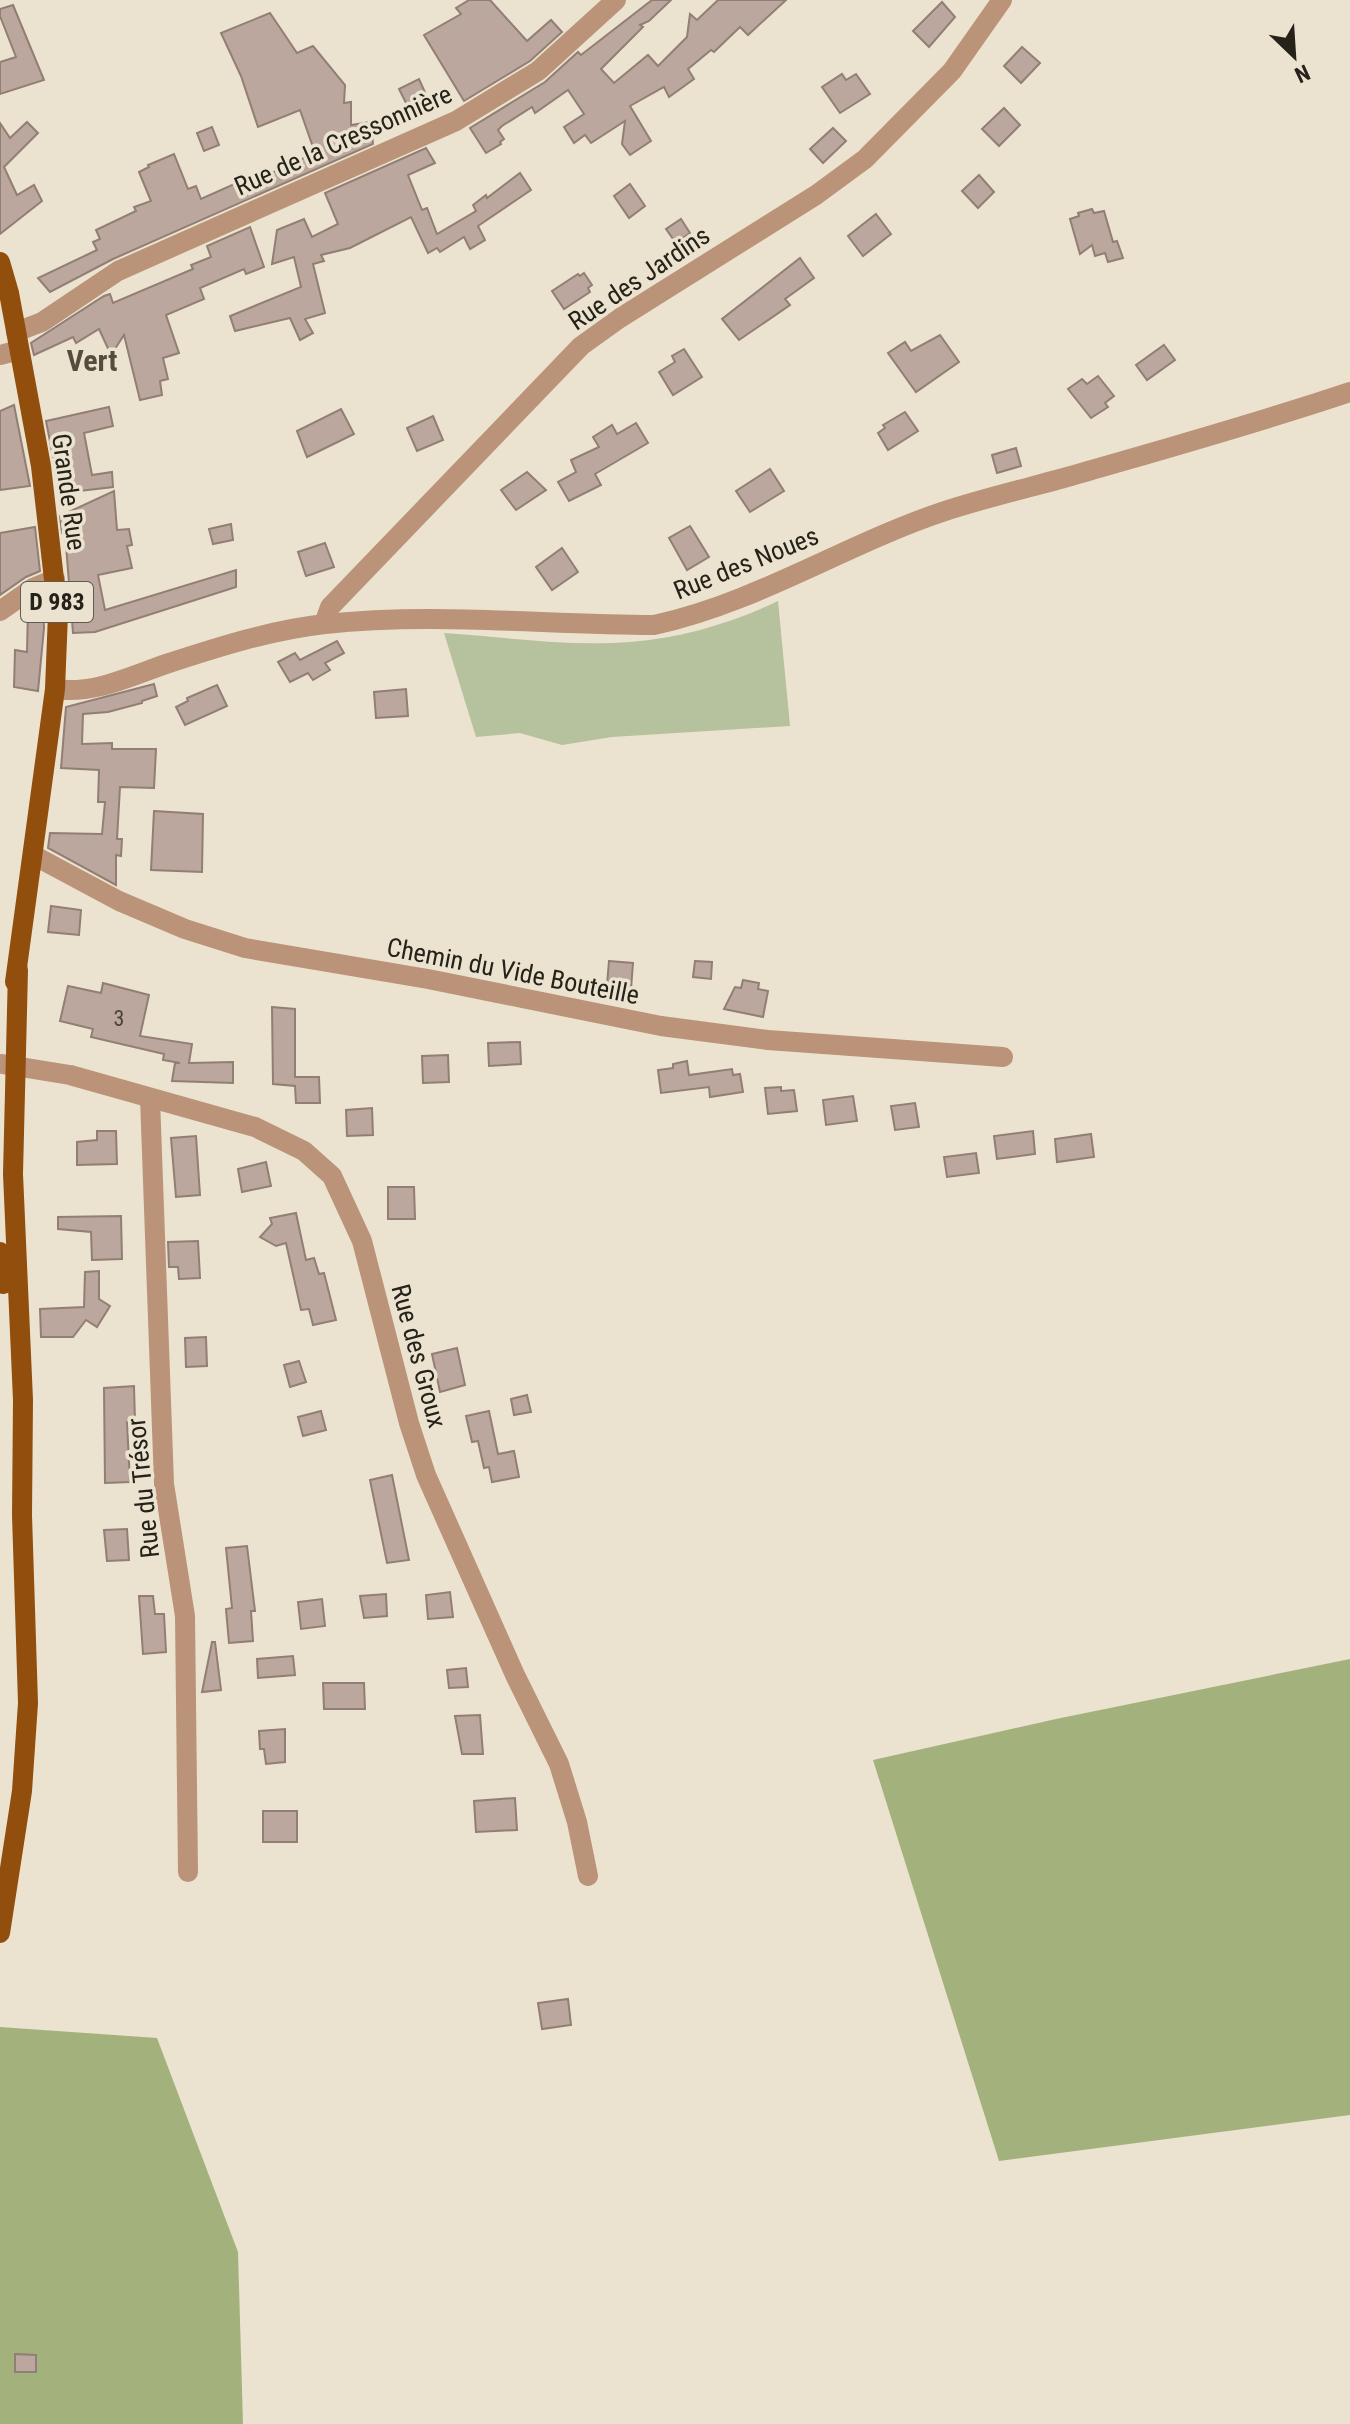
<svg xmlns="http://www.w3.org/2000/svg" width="1350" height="2424" font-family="'Roboto Condensed',sans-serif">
	<rect width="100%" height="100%" fill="#ebe3cf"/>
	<!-- green -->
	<path fill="#b6c19d" d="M778,601L790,726L612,737L562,745L520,733L476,737L444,633C505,637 569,647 630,642C681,638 732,623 778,601Z"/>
	<!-- forest -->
	<g fill="#a3b27d">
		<path d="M1350,1659V2115L999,2161L873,1760L1056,1719Z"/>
		<path d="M0,2027L157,2038L238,2252L243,2424H0Z"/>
	</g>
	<!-- building -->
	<g fill="#bba79d" stroke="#917e74" stroke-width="2">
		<path d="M469,0H490L527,41L551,20L562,32L530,61L464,101L424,35L461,14L456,8Z"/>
		<path d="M652,0H671L649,21L640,25L643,27L601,69L614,83L648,55L658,66L687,37L690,14L697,20L718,0H786L748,35L740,27L714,52L711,50L688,69L694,79L669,97L664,87L630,106L651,141L630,155L622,144L625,121L591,143L585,135L574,143L564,127L584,114L568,90L535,113L532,107L502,126L498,130L504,139L500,142L501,144L486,153L470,128L545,82L578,52L581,55Z"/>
		<path d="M942,2L955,17L929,47L913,31Z"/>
		<path d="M13,5L44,80L0,94V62L16,57L0,16V9Z"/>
		<path d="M270,13L297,53L313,46L345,85L344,103L351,102V125L371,122L373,144L113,259L50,292L38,278L97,250L93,242L100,239L96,230L136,211L134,207L151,201L139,172L149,167L148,165L174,154L188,189L196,186L201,199L266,170L267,175L315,153L300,110L258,127L241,76L221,33Z"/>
		<path d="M1022,47L1040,63L1021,83L1004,66Z"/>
		<path d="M842,74L846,80L856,74L870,94L840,113L822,87Z"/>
		<path d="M419,79L428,99L408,107L399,89Z"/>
		<path d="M1004,108L1020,125L999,146L982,129Z"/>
		<path d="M27,122L38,133L4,167L17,195L34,185L42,201L0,234V123L10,138Z"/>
		<path d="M212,127L219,145L204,151L197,133Z"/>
		<path d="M833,128L846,141L823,163L810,149Z"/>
		<path d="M426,148L435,163L408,175L422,210L427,208L437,234L476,211L473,205L486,195L487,198L520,173L531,190L478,226L485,240L470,249L464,237L440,252L437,248L428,253L411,217L350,248L321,255L324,261L313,264L325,313L305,319L313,333L300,340L290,318L235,331L230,316L301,287L294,257L272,264L277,230L304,219L312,237L338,224L325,193Z"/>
		<path d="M979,175L994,192L978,208L962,191Z"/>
		<path d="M630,184L645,206L629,218L614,196Z"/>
		<path d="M1092,209L1094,213L1104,211L1113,242L1117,241L1123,258L1108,262L1105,253L1095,256L1092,245L1080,254L1070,219L1079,216L1078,213Z"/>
		<path d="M876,214L891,234L863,256L848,236Z"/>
		<path d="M681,219L690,233L676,243L666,229Z"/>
		<path d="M250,227L264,267L246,274L244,269L200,288L204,299L166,315L179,353L163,358L168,379L160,381L162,395L140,400L124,335L111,355L99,329L76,343L73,337L34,355L31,343L104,296L110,294L113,303L193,269L191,265L211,257L207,246Z"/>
		<path d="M800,258L814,278L785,299L790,305L739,340L722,319Z"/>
		<path d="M584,273L592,285L588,288L590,292L564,309L552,291L578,274L580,276Z"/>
		<path d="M940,335L959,362L916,392L888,353L905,342L911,351Z"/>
		<path d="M1164,345L1175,360L1147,380L1136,365Z"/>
		<path d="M684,349L702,377L673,395L659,372L675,362L672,356Z"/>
		<path d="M1098,376L1114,396L1105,403L1108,407L1091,418L1068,389L1082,379L1087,384Z"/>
		<path d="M14,405L30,486L0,490V411Z"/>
		<path d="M109,407L113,426L84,433L92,475L112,472L113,487L71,492L63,455L53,457L46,421Z"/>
		<path d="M341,409L354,434L307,457L297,431Z"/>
		<path d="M905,412L918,431L888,450L878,433L885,428L883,425Z"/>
		<path d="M433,416L443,440L417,451L407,428Z"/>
		<path d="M636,423L648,443L595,474L601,485L569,501L558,482L576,472L571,460L599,447L593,437L612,425L617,434Z"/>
		<path d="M1016,448L1021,466L997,473L992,455Z"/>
		<path d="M770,469L784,491L750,512L736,491Z"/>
		<path d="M527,472L546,490L516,510L501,490Z"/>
		<path d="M114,491L117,530L129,529L132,545L127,546L132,568L98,575L105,610L236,570V587L95,632L73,633L65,533H62L60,516Z"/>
		<path d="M231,524L233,540L213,544L209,529Z"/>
		<path d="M690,526L709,557L687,570L669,538Z"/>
		<path d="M35,527L40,571L26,577L0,595V533Z"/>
		<path d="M325,543L334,567L306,576L298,552Z"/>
		<path d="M562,548L578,572L552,590L536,567Z"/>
		<path d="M43,598L44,628L38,691L14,687L15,650L27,652L28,608Z"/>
		<path d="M337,641L344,653L325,663L330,670L313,680L308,673L290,682L278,662L295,653L300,660Z"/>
		<path d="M154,684L157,696L142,701V703L108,712L83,714L82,744L112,743V749H156L154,788L120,787L117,839H122L121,856L116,855V885L48,848L50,833L102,834L105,802H98L99,770L61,768L66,707Z"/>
		<path d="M217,685L227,706L185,725L176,707L188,701L187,698Z"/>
		<path d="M406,689L408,716L376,718L374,692Z"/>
		<path d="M154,811L203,814L202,872L151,870Z"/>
		<path d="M51,906L81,910L79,935L48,932Z"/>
		<path d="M609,961L633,963L631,989L607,985Z"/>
		<path d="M695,961L712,962L711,979L693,977Z"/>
		<path d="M743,980L759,983L758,989L768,991L763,1017L724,1009L735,987L741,988Z"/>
		<path d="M103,983L149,995L140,1036L192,1044L189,1063L233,1062V1083L172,1081L175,1063H180L163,1060L164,1054L91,1037L93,1029L60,1021L68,986L101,993Z"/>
		<path d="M272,1007L295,1009V1077H319L320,1103H296L295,1086L273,1084Z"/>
		<path d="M520,1042L521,1064L489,1066L488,1043Z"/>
		<path d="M448,1055L449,1082L423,1083L422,1056Z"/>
		<path d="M687,1061L689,1075L732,1069L733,1075L740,1074L743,1092L710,1097L709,1087L661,1093L658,1070L673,1068V1064Z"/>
		<path d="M781,1087V1091L794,1090L797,1111L768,1114L765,1088Z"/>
		<path d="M853,1096L857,1121L826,1125L823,1100Z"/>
		<path d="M915,1103L919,1127L895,1130L891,1106Z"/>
		<path d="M372,1108L373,1135L347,1136L346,1110Z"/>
		<path d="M97,1131H116L117,1164L77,1165V1142L97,1140Z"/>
		<path d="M1033,1131L1035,1154L997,1159L994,1136Z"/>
		<path d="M1091,1134L1094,1157L1057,1162L1055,1139Z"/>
		<path d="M196,1136L200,1195L176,1197L171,1138Z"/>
		<path d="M976,1153L979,1173L947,1177L944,1157Z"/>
		<path d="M266,1162L271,1186L242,1192L238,1169Z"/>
		<path d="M388,1187H414L415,1219H388Z"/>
		<path d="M296,1213L306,1260L314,1258L319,1274L324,1273L336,1320L313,1325L309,1309L301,1310L286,1243L276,1246L260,1237L272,1224L270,1218Z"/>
		<path d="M121,1216L122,1259L92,1260L91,1232L58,1229V1217Z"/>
		<path d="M198,1241L200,1278L179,1279L178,1267H169L168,1242Z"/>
		<path d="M99,1271V1299L110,1306L97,1327L86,1320L73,1337H41L40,1309L84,1307L85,1272Z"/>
		<path d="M206,1337L207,1366L186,1367L185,1338Z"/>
		<path d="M457,1348L465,1385L440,1392L432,1354Z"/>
		<path d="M299,1361L306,1382L290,1387L284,1365Z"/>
		<path d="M134,1386L135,1422H127L130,1482L105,1483L104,1388Z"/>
		<path d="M527,1395L531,1412L514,1415L511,1399Z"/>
		<path d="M321,1411L326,1430L303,1436L298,1417Z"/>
		<path d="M489,1411L498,1454L514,1451L519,1477L492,1482L489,1467L484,1468L478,1441L472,1442L466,1416Z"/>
		<path d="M392,1475L409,1560L387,1563L370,1480Z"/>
		<path d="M127,1529L129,1560L107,1561L104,1530Z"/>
		<path d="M247,1546L255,1611H251L253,1641L229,1643L226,1609L232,1608L226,1548Z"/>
		<path d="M450,1592L453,1617L428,1619L426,1595Z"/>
		<path d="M386,1594L387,1616L364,1618L360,1596Z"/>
		<path d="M139,1596H153L155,1614H164L166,1652L143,1654Z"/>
		<path d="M322,1599L325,1626L301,1629L298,1602Z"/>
		<path d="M212,1642H215L221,1690L202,1692Z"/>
		<path d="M293,1656L295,1675L258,1678L257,1659Z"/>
		<path d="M466,1668L468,1687L449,1688L447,1670Z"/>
		<path d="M323,1683H364L365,1709H324Z"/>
		<path d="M480,1715L483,1754H462L455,1716Z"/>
		<path d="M285,1729V1762L266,1764L264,1749H260L259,1731Z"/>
		<path d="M515,1798L517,1830L476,1832L474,1801Z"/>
		<rect x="263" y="1811" width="34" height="31"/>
		<path d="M568,1999L571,2025L542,2029L538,2003Z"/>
		<path d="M15,2354L36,2355V2372H15Z"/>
	</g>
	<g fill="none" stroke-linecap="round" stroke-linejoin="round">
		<!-- minor -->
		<g stroke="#ba9378" stroke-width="20">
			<path d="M0,355L19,350"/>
			<path d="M0,611L33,588L55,579"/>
			<path d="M324,624L330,607L581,346L620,318L816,195L865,159L952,71L1002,0"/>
			<path d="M55,689C93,695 131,676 166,664C218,647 271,630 325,624C434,612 545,625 654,625C756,603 844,545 942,512C984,498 1028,488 1071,476C1164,449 1258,423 1350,392"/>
			<path d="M33,855L119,901L185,929L245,948L428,979L661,1026L768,1040L1003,1057"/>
			<path d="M2,1064L70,1075L255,1127L304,1151L332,1176L362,1241L409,1423L426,1475L515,1675L559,1764L577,1822L588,1876"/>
			<path d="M150,1098L164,1484L185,1616L188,1872"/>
		</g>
		<!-- tertiary -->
		<path stroke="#ba9378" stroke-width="20" d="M16,332L42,322L118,271L456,121L538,71L616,0"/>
		<!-- primary -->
		<g stroke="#914e0d" stroke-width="20">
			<path d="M0,262L9,293L41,466L58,614L55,689L15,982"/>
			<path d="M0,1252L3,1284"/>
			<path d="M0,1933L22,1791L28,1703L22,1515L23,1400L13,1174L18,970"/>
		</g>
	</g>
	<g text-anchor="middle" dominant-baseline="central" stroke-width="7" stroke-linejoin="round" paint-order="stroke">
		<!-- number labels -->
		<g font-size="22" fill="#4a433b">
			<text x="119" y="1018">3</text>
		</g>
		<!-- shield labels -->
		<rect fill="#ebe3cf" stroke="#605c50" stroke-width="2" x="21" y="582" width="72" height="40" rx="6"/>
		<g font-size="24" font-weight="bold" fill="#25221a">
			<text x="57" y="602">D 983</text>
		</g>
		<!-- street labels -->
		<g font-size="26" fill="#25221a" stroke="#ebe3cf">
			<text transform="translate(343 140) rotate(-24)">Rue de la Cressonnière</text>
			<text transform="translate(639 278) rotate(-34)">Rue des Jardins</text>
			<text transform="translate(69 492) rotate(82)">Grande Rue</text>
			<text transform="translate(746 563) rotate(-22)">Rue des Noues</text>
			<text transform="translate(513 971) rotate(11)">Chemin du Vide Bouteille</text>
			<text transform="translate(419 1356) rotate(75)">Rue des Groux</text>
			<text transform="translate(143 1488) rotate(-96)">Rue du Trésor</text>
		</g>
		<!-- quarter labels -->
		<g font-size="30" font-weight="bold" fill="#544d3c" stroke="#ebe3cf">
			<text x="92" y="360">Vert</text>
		</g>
	</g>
	<!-- north arrow -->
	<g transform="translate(1294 56) rotate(155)" stroke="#ebe3cf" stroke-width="6" paint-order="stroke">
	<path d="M0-6L14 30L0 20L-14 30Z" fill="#25221a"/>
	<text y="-12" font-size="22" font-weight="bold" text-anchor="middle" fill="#25221a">N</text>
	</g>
</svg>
